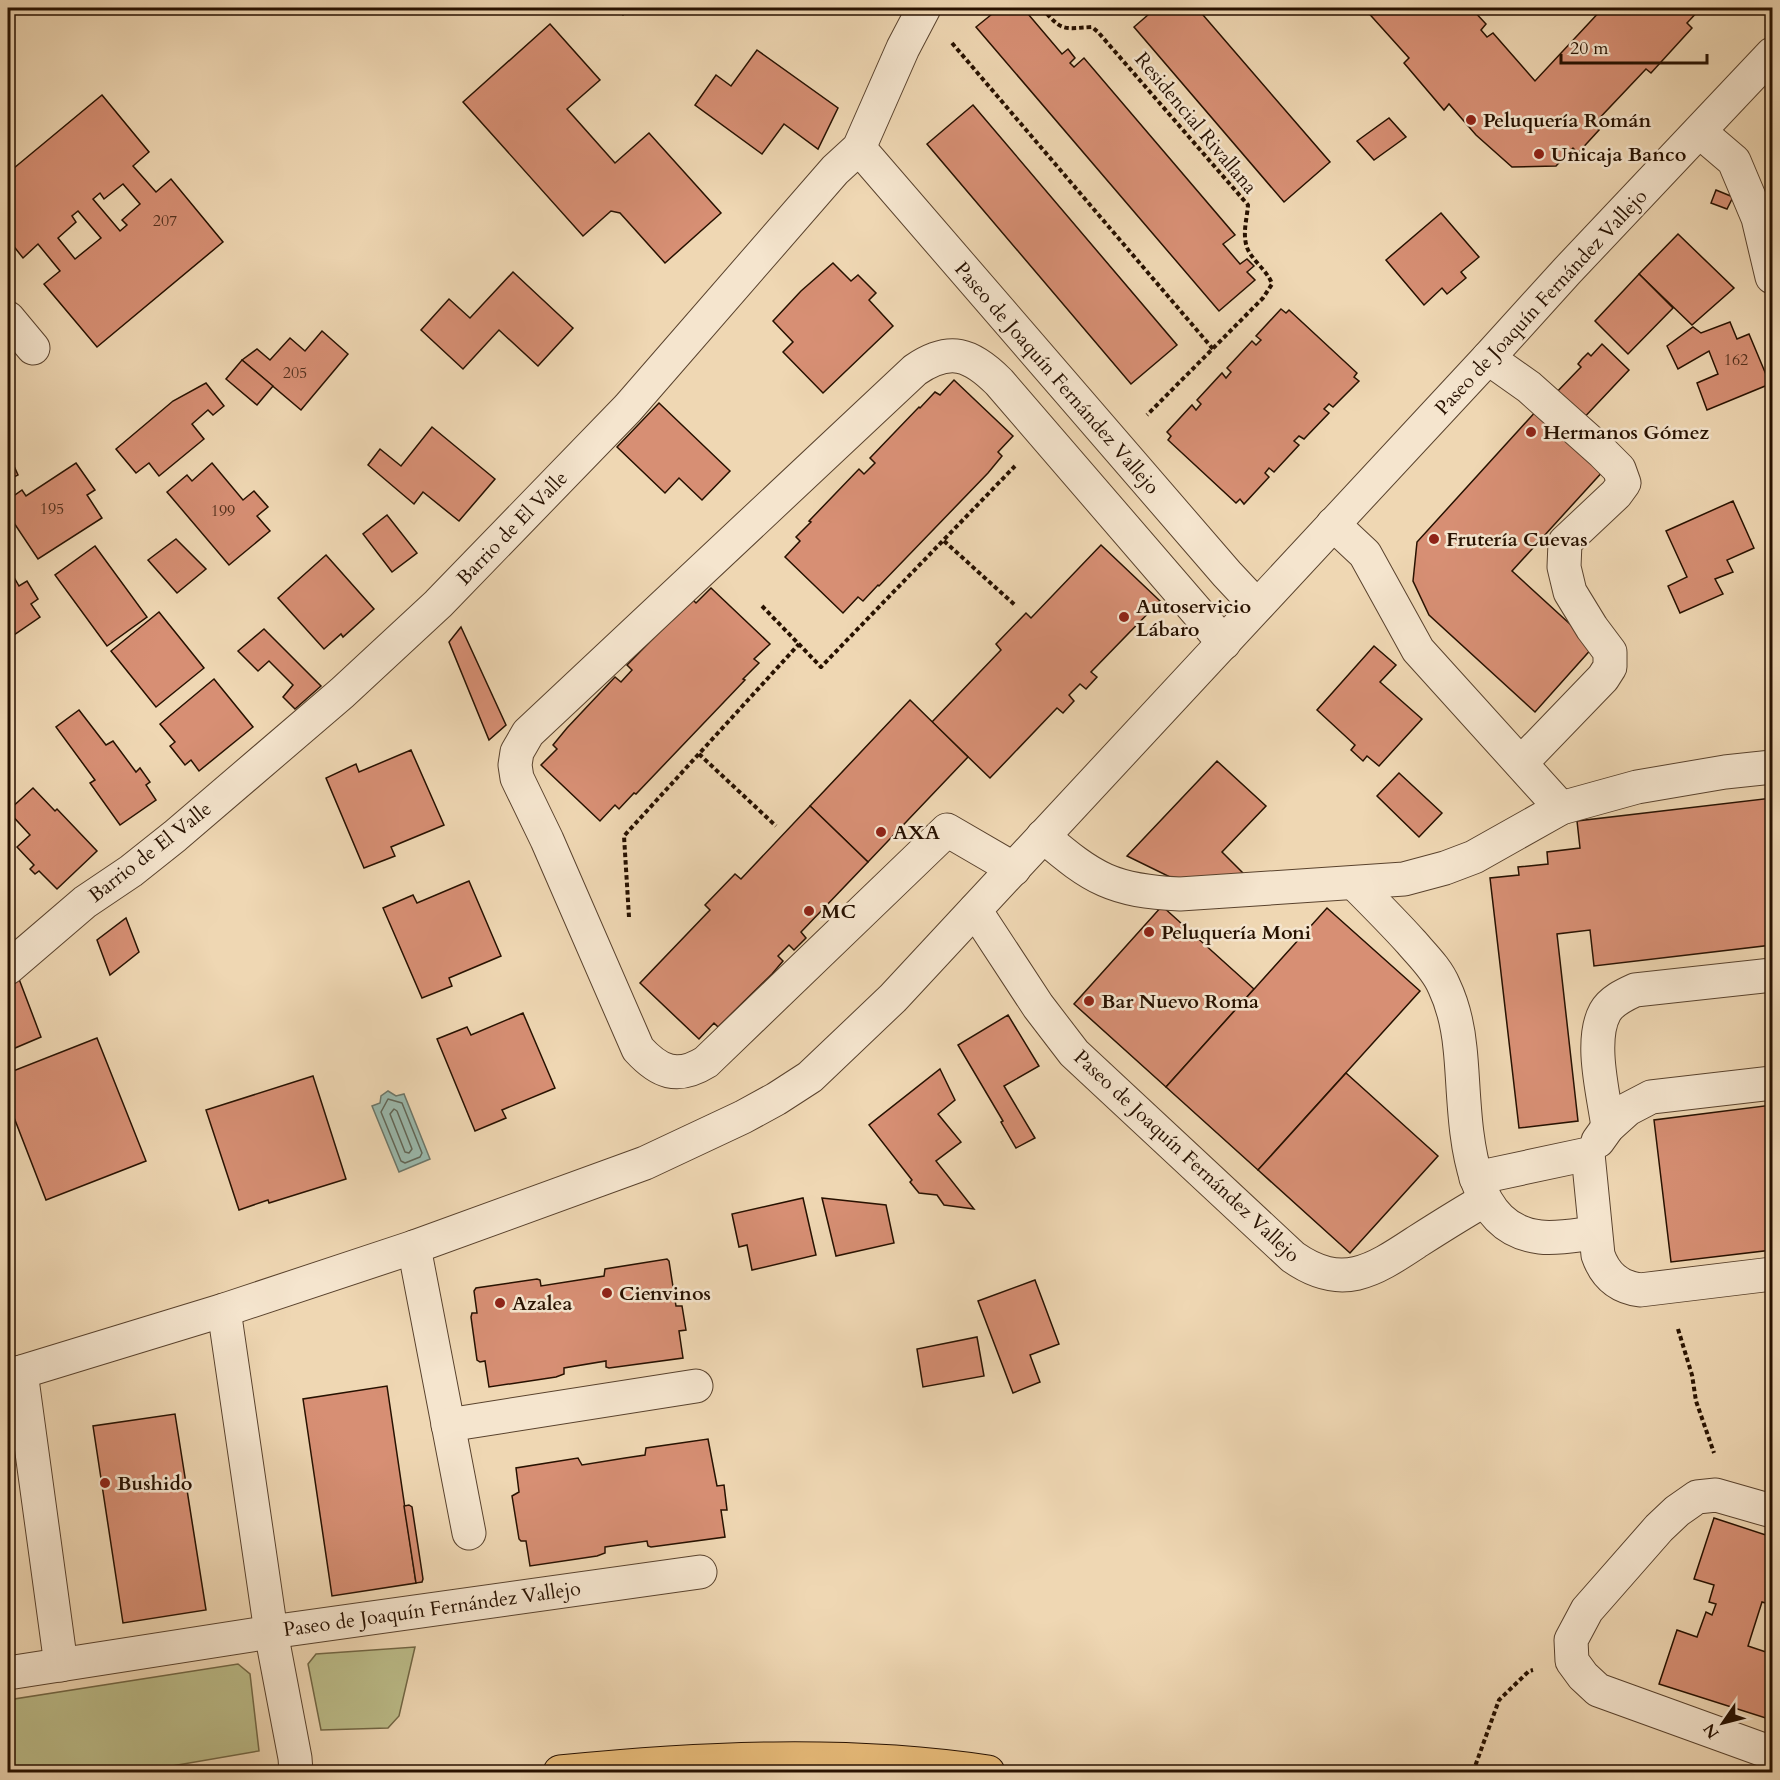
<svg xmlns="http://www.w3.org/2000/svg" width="1780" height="1780" font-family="Cardo,serif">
	<rect width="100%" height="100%" fill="#efd7b3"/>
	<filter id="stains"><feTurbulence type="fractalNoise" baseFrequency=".00333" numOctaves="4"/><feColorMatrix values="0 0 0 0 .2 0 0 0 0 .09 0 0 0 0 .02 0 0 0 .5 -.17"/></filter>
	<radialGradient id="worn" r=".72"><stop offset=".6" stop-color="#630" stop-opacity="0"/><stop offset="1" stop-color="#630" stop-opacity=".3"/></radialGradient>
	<!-- green -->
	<g fill="#bcbd8a" stroke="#726745" stroke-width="1.5">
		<path d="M415,1647L399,1716L388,1728L321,1730L308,1664L316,1654Z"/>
		<path d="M238,1664L250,1674L259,1751L137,1772H8V1700Z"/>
	</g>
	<!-- water -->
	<path fill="#9abaae" stroke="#6c7668" stroke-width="1.5" d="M388,1091L396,1096L404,1094L430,1159L399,1172L372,1106L380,1103L381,1096Z"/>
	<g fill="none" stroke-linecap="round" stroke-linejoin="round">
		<!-- shore -->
		<g stroke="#606657" stroke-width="1.5">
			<path d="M388,1099L402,1103L422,1153L420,1157L405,1163L401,1161L381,1112Z"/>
			<path d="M394,1109L397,1111L412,1149L409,1153L405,1152L390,1114Z"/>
		</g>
	</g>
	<!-- building -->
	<g fill="#d78f74" stroke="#271100" stroke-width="1.5" fill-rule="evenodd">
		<path d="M613,8H629L623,15Z"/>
		<path d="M995,8H1023L1062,54L1068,49L1075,58L1070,63L1074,67L1084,58L1235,235L1223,244L1240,264L1247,259L1254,266L1247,272L1255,280L1219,311L976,27L997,10Z"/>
		<path d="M1156,8H1197L1330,162L1284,202L1134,27Z"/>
		<path d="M1364,8H1471L1486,24L1481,30L1487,37L1493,33L1535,81L1603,8H1701L1687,23L1692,28L1651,73L1646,69L1593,125L1599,130L1578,153L1573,148L1556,166L1512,167L1476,135L1449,104L1444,110L1404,63L1409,58Z"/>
		<path d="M550,24L600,80L567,109L615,163L649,133L721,213L665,263L620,213L611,211L583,236L463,102Z"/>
		<path d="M757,50L838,108L818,149L784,124L762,154L695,105L716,75L731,86Z"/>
		<path d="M102,95L149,152L133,166L156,192L171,179L223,242L97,347L44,284L60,271L38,244L23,258L8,239V173ZM123,184L140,204L122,220L127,225L120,231L93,199L100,193L104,199ZM78,211L101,238L75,259L58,238L76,222L72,216Z"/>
		<path d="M973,105L1177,345L1131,384L927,144Z"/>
		<path d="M1389,118L1406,137L1374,160L1357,141Z"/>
		<path d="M1716,190L1733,197L1727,209L1711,203Z"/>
		<path d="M1441,213L1479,257L1461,272L1466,278L1447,294L1442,288L1424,305L1386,260Z"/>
		<path d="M1678,234L1734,288L1692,325L1639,274Z"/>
		<path d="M833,263L851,281L858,275L876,293L869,300L893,326L823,393L783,352L793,342L773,321L801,291Z"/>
		<path d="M513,272L573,328L538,366L499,330L463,369L421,330L449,299L470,318Z"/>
		<path d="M1639,274L1673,308L1628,354L1595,321Z"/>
		<path d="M1281,309L1286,313L1289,310L1357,373L1354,377L1359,381L1333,407L1329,404L1324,409L1329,413L1304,439L1299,436L1294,441L1299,445L1274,472L1269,468L1265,473L1269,477L1244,504L1240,499L1236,503L1168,440L1171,436L1167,432L1192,405L1196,410L1201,404L1197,400L1222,373L1226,378L1231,372L1227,368L1252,341L1256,345L1261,340L1256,336Z"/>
		<path d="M1730,322L1737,339L1749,334L1770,384L1707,410L1697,383L1718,374L1709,351L1678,369L1667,346L1693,327L1701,333Z"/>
		<path d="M322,331L348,354L301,410L242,360L257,349L270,360L290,338L305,351Z"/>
		<path d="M1602,344L1629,370L1579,423L1552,397L1581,367L1578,364L1582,359L1588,353L1591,356Z"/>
		<path d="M242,360L273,386L257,405L226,379Z"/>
		<path d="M954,380L1013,436L998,452L1002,456L988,473L879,586L878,585L863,601L858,597L843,613L785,557L800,541L796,537L811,522L809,521L859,469L864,474L875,463L870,458L919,407L920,408L935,392L940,395Z"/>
		<path d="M206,383L224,406L213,415L208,410L192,424L204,439L159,476L149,463L136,473L116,449L173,401Z"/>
		<path d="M659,403L730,471L702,500L679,478L665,493L617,447Z"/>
		<path d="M1538,409L1605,469L1512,571L1594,646L1535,712L1429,615L1413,581L1417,542Z"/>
		<path d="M432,427L495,479L459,521L423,492L414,504L368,465L380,449L401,466Z"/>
		<path d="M9,455L18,475L8,480V456Z"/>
		<path d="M76,463L95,490L87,495L102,518L38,559L8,514V500L22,490L26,496Z"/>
		<path d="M212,463L243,500L254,491L268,507L257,516L270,531L229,565L167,492L187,475L192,481Z"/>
		<path d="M1733,501L1754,548L1727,560L1733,572L1715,579L1723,594L1680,613L1668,586L1687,577L1666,531Z"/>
		<path d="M387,515L417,553L392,572L363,534Z"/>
		<path d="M176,539L206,569L177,593L148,560Z"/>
		<path d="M1101,545L1160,601L1091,672L1097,677L1086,689L1080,684L1069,695L1074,701L1063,713L1057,708L990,778L932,722L1001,650L996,644L1026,613L1031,618Z"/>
		<path d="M95,546L147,617L107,646L55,575Z"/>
		<path d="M326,555L374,609L343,637L341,634L324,649L278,598Z"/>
		<path d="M8,560L14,570L11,572L19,586L27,581L38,599L31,604L40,617L8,639Z"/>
		<path d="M711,588L770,644L754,659L759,663L743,679L745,680L636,794L634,793L619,809L615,805L600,821L541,765L557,749L553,745L567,728L615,677L621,682L632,670L627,665L692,599L696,603Z"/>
		<path d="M159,612L204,668L156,707L111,651Z"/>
		<path d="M461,627L506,725L489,740L449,642Z"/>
		<path d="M264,629L321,686L295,709L283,697L293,685L269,661L258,671L238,651Z"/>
		<path d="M1374,646L1396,665L1380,682L1422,719L1379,766L1367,756L1363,761L1351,750L1355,745L1317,710Z"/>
		<path d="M214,679L253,727L199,771L191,760L185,765L170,746L175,742L160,724Z"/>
		<path d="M910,700L968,757L868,862L810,806Z"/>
		<path d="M79,710L106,745L113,741L136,772L140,768L150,782L146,785L156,800L120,825L90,783L95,780L56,727Z"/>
		<path d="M411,750L444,825L391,847L395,856L364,868L326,778L356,764L359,772Z"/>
		<path d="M1217,761L1266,806L1222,852L1246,876L1172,878L1127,856Z"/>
		<path d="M1399,773L1442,813L1419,837L1377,796Z"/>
		<path d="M33,788L55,811L57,809L97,851L57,889L39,871L35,874L30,869L34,865L17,847L30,835L8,811Z"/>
		<path d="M1772,798V945L1594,966L1590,930L1557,934L1578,1121L1519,1128L1490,878L1519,875L1518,867L1548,864L1547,852L1580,848L1577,821Z"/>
		<path d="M810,806L868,862L801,932L806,938L794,950L789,945L778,956L783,961L772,974L718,1027L714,1023L699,1039L640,983L710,910L705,905L735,874L741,879Z"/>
		<path d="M469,881L501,956L449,978L452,986L422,998L383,908L413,895L417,903Z"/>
		<path d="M1162,906L1254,989L1166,1087L1074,1004Z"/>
		<path d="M1327,908L1420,991L1258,1170L1166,1087Z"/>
		<path d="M126,918L139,952L110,975L97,940Z"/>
		<path d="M19,979L41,1037L8,1051V990Z"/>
		<path d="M523,1013L555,1088L502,1110L506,1118L475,1131L437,1039L467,1027L471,1035Z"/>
		<path d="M1008,1015L1039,1066L1004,1086L1035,1138L1016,1148L1001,1122L1003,1121L958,1045Z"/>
		<path d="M97,1038L146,1161L46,1200L8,1102V1073Z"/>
		<path d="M940,1069L955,1100L938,1114L961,1142L936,1161L974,1209L944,1205L937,1195L919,1193L910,1182L912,1180L869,1125Z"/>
		<path d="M1346,1073L1438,1156L1350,1253L1258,1170Z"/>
		<path d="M313,1076L346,1179L269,1203L268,1200L239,1210L206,1110Z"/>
		<path d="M1772,1105V1250L1671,1262L1654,1120Z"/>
		<path d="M803,1198L816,1255L752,1270L747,1245L739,1247L732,1214Z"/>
		<path d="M822,1198L886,1205L894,1243L836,1256Z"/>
		<path d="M667,1259L669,1261L676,1306H682L686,1330L679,1331L683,1358L609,1368L606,1367V1361L564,1368V1374L556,1377L489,1387L485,1361L480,1362L477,1360L471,1317L472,1313H477L474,1291L476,1288L537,1279L540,1280L541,1286L604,1276L605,1269Z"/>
		<path d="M1035,1280L1059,1344L1030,1355L1040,1382L1013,1393L978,1301Z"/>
		<path d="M977,1337L984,1376L923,1387L917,1349Z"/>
		<path d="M387,1386L416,1583L332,1596L303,1399Z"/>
		<path d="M175,1414L206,1610L123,1623L93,1426Z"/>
		<path d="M708,1439L717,1486L724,1485L727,1510H721L725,1537L651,1547L648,1546L647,1541L605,1547V1553L597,1556L530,1566L526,1541H521L519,1539L512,1496L519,1492L516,1468L578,1458L582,1465L625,1458L645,1455L646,1448Z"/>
		<path d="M409,1505L412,1507L423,1579L422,1582L416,1583L404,1506Z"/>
		<path d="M1714,1518L1772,1537V1605L1762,1602L1748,1646L1772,1654V1720L1659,1684L1677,1630L1697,1637L1706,1612L1712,1615L1716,1604L1709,1602L1714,1585L1694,1579Z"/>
	</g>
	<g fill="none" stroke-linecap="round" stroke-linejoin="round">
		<!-- minor casing -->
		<g stroke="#59422d" stroke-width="35">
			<g id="minor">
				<path d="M1700,132L1734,161L1758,218L1772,277"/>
				<path d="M859,148L1227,574L1257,606"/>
				<path d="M8,318L33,348"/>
				<path d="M1488,358L1529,387L1603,453L1619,469L1624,483L1616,494L1565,542L1564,567L1570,592L1592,628L1610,652V667L1603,678L1521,763"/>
				<path d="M1333,524L1365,554L1418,650L1561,808"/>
				<path d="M1043,836C1093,879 1113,891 1180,894L1404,879L1445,868L1474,857L1561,808L1637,787L1725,772L1772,767"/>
				<path d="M1014,869L947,830L706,1062C677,1080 659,1072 638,1049L547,840L517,778L515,765L517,752L528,733L915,370C950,346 971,354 999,382L1224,643"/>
				<path d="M1354,883C1373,902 1393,922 1411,942C1423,956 1437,969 1444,986C1453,1005 1458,1027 1460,1048C1467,1108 1458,1228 1540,1237C1558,1239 1577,1235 1595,1233"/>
				<path d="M975,910L1038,1006L1074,1053L1293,1257C1343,1292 1374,1270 1418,1241C1440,1227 1462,1213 1485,1200"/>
				<path d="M8,968L85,902L131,871L175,836L342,693L438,604L628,408L835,170L859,148L903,48L924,8"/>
				<path d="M1608,1127C1604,1096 1589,1041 1605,1012C1611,1001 1624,995 1635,990L1772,975"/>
				<path d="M1598,1141L1608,1127L1628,1109L1651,1097L1772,1083"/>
				<path d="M1588,1154L1598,1255C1605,1275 1618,1287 1640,1290L1772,1274"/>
				<path d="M1476,1178L1588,1154"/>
				<path d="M414,1247L469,1533"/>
				<path d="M224,1310L271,1632L295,1758L296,1772"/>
				<path d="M21,1372L61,1665"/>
				<path d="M8,1376L224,1310L414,1247L645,1163L743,1117L776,1099L810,1077L893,998L1488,358L1567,271L1772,54"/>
				<path d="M448,1425L696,1386"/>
				<path d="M1772,1511L1716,1495L1697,1497L1677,1511L1659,1528L1587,1610L1571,1640L1572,1661L1583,1676L1598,1690L1772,1753"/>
				<path d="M8,1673L271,1632L700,1572"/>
			</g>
		</g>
		<!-- major casing -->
		<g stroke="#271100" stroke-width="35">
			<path id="major" d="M560,1772C702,1758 846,1751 988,1772"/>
		</g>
		<!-- path -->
		<g stroke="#271100" stroke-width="4" stroke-dasharray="4.5 3" stroke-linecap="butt">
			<path d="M1042,8C1062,31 1061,29 1092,27L1098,32L1248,205C1247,218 1243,231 1246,244C1249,259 1267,269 1272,284L1263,298L1147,415"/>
			<path d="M952,43L1213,349"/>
			<path d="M944,541L1016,606"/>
			<path d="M762,606L821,667L1015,466"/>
			<path d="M699,754L776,826"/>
			<path d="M629,917L624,836L799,644"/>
			<path d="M1678,1329L1692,1375L1696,1401L1714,1453"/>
			<path d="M1473,1772L1499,1700L1529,1671L1533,1670"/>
		</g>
		<!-- minor -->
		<use href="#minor" stroke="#f5e5ce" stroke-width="33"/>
		<!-- major -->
		<use href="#major" stroke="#e8bc7a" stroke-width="33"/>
	</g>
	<!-- markers -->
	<g fill="#8f2418" stroke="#f5e5ce" stroke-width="2">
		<circle cx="1471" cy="120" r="6"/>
		<circle cx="1539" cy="154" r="6"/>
		<circle cx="1531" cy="432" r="6"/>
		<circle cx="1434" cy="539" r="6"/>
		<circle cx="1124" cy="617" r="6"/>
		<circle cx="881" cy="832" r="6"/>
		<circle cx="809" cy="911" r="6"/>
		<circle cx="1149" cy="932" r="6"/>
		<circle cx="1089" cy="1001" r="6"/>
		<circle cx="607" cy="1293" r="6"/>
		<circle cx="500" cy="1303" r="6"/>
		<circle cx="105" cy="1483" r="6"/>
	</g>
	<g text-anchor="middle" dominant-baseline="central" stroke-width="5" stroke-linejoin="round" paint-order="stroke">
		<!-- number labels -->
		<g font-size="16" fill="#53301d">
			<text x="165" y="221">207</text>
			<text x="1736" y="360">162</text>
			<text x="295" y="373">205</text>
			<text x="52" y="509">195</text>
			<text x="223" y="511">199</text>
		</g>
		<!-- poi labels -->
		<g font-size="20" font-weight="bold" fill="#271100" stroke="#f5e5ce" text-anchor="start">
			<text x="1483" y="120">Peluquería Román</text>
			<text x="1551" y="154">Unicaja Banco</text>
			<text x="1543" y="432">Hermanos Gómez</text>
			<text x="1446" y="539">Frutería Cuevas</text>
			<text x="1136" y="606">Autoservicio<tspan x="1136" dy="23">Lábaro</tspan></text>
			<text x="893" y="832">AXA</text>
			<text x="821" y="911">MC</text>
			<text x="1161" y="932">Peluquería Moni</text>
			<text x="1101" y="1001">Bar Nuevo Roma</text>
			<text x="619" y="1293">Cienvinos</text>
			<text x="512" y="1303">Azalea</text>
			<text x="117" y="1483">Bushido</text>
		</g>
		<!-- street labels -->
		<g font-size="20" fill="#271100" stroke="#f5e5ce">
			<text transform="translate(1196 123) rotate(50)">Residencial Rivallana</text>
			<text transform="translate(1541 302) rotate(-47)">Paseo de Joaquín Fernández Vallejo</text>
			<text transform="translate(1057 378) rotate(49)">Paseo de Joaquín Fernández Vallejo</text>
			<text transform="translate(512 528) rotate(-46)">Barrio de El Valle</text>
			<text transform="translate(150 852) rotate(-38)">Barrio de El Valle</text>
			<text transform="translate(1187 1156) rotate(43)">Paseo de Joaquín Fernández Vallejo</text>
			<text transform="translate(432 1609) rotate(-8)">Paseo de Joaquín Fernández Vallejo</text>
		</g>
	</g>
	<!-- margin -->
	<rect width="1780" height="1780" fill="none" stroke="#efd7b3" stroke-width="30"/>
	<rect x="9" y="9" width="1762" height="1762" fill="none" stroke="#271100" stroke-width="3"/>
	<rect x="15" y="15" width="1750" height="1750" fill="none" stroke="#271100" stroke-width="1.5"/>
	<!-- north arrow -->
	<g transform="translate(1723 1723) rotate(235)" stroke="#f5e5ce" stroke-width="4.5" paint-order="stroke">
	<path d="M0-4.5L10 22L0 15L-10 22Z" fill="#271100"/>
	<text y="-9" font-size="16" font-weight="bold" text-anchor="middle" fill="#271100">N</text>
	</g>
	<!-- scale -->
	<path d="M1561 54v9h146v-9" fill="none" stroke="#271100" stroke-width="3"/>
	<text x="1570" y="54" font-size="18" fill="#271100" stroke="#f5e5ce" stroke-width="4.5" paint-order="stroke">20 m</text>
	<rect width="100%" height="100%" filter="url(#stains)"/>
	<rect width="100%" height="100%" fill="url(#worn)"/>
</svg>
